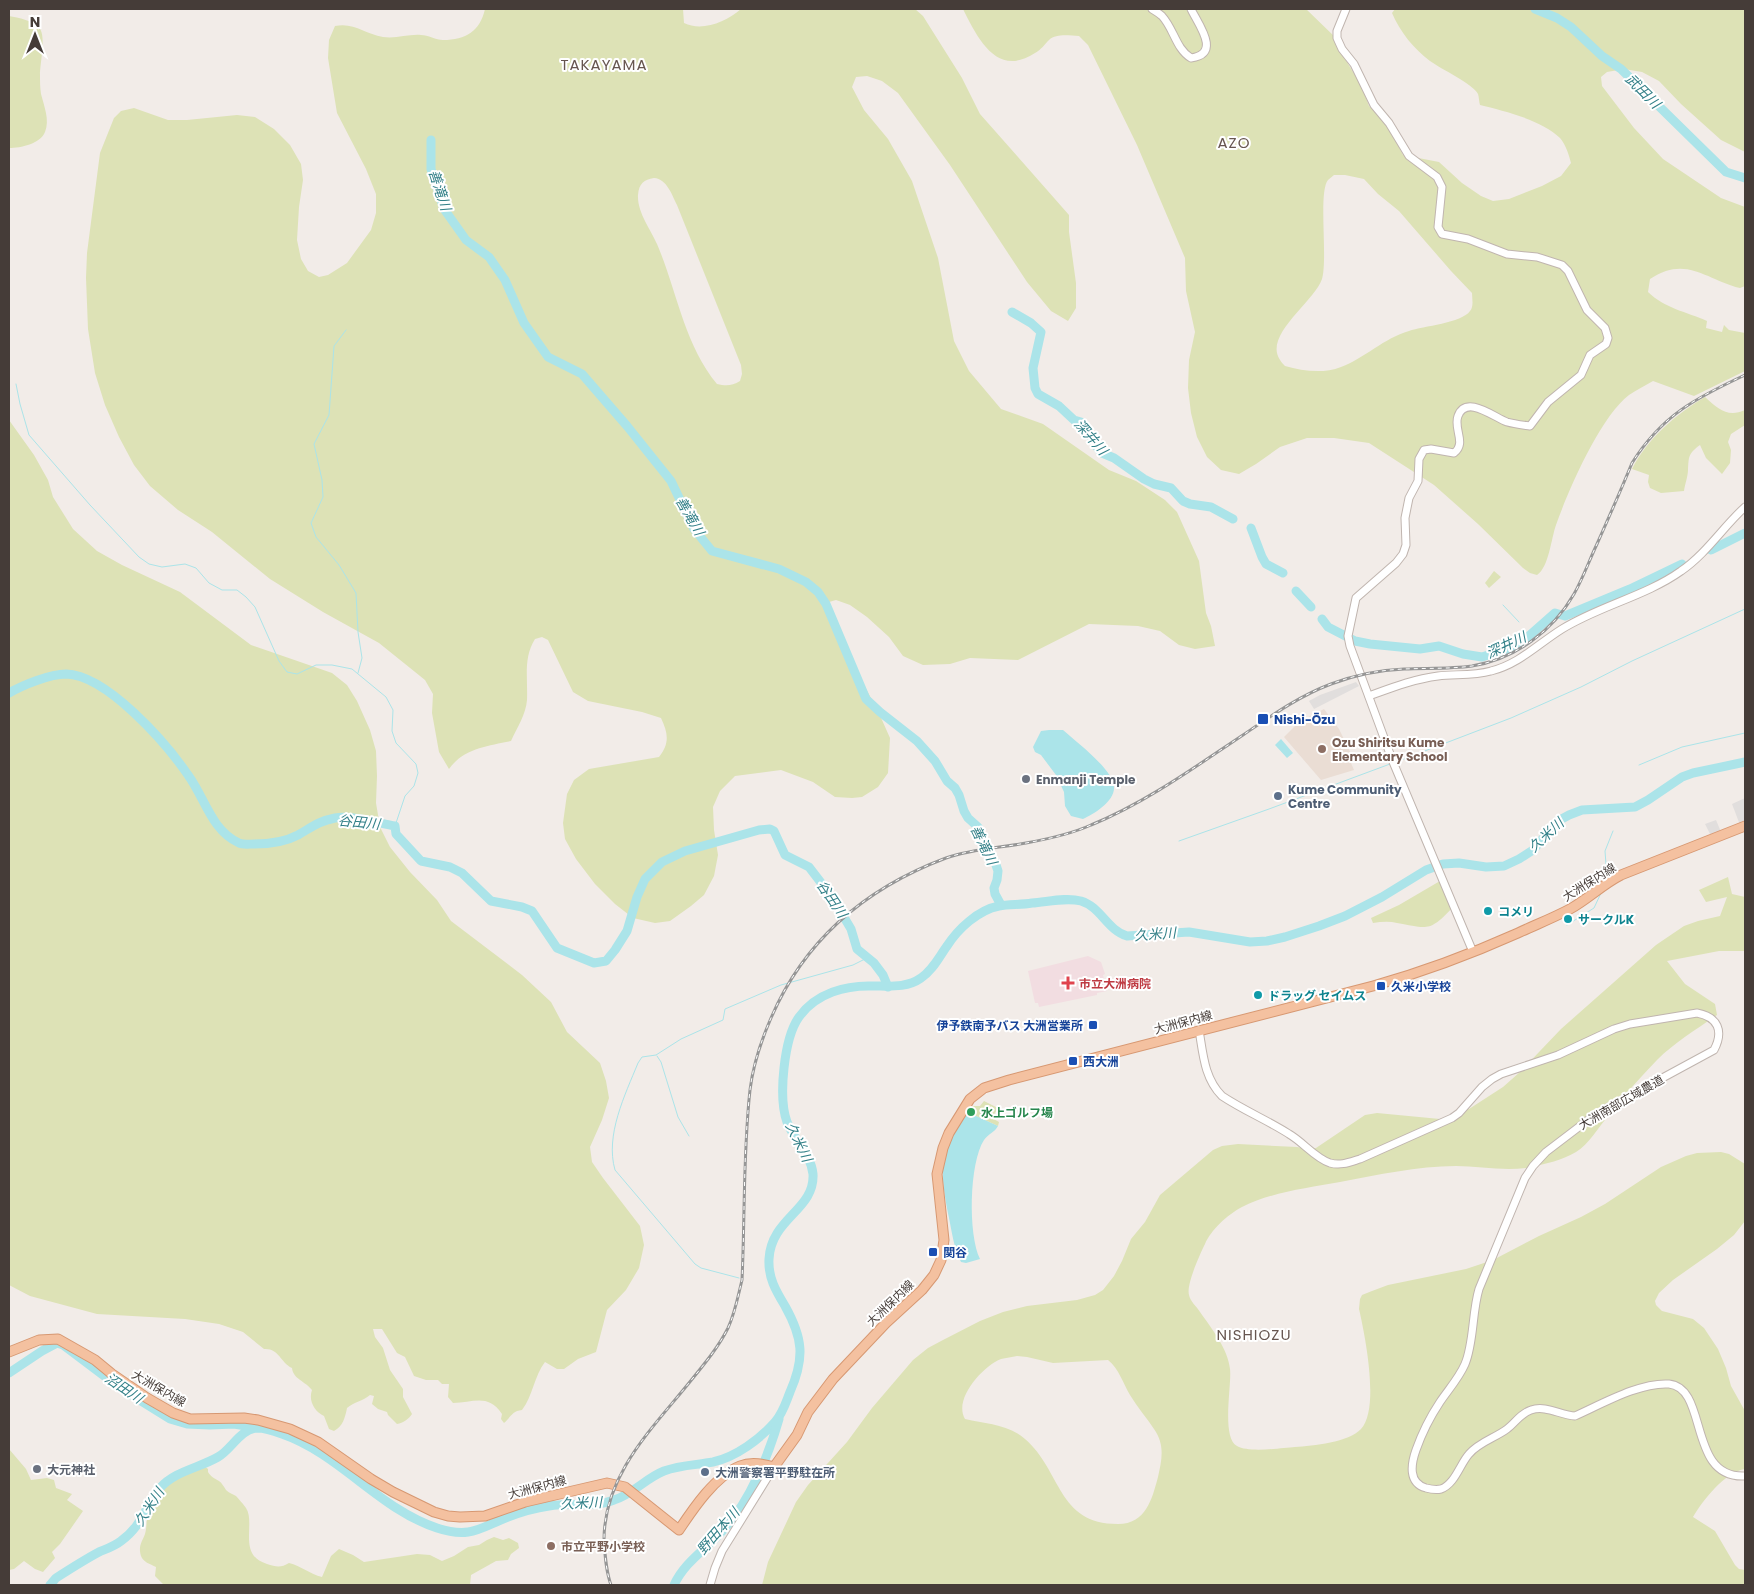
<svg xmlns="http://www.w3.org/2000/svg" width="1754" height="1594" font-family="Poppins,'Noto Sans JP',sans-serif">
	<rect width="100%" height="100%" fill="#f2ece8"/>
	<!-- education -->
	<path fill="#eaddd4" d="M1324,709L1339,729L1355,762L1351,763L1354,770L1321,780L1284,737L1299,722Z"/>
	<!-- medical -->
	<path fill="#f2dde1" d="M1088,956L1101,962L1105,974L1103,975L1107,991L1097,993V995L1039,1007L1038,1003H1035L1028,971Z"/>
	<!-- green -->
	<g fill="#dde2b6" fill-rule="evenodd">
		<path d="M485,9H683L684,23C702,32 726,22 741,9H915L923,16L962,78L980,114L1069,215V232L1076,283V308L1068,321L1051,311L1027,282L950,165L898,93L882,81L867,76L856,77L852,87L864,110L888,139L912,181L938,258L954,341L969,371L1001,409L1043,424L1109,470L1136,481L1165,500L1177,512L1199,561L1206,613L1211,626L1215,646L1195,649L1179,645L1160,631L1138,626L1089,624L1018,660L970,658L950,664L923,665L903,656L889,637L867,617L850,605L836,600L829,602L827,611L839,639L878,711L890,738L888,773L878,787L862,797L852,798L835,797L813,782L781,770L735,776L720,791L713,807L714,830L718,855L714,876L704,895L691,906L670,921L655,923L633,918L615,904L595,884L576,859L565,839L563,823L567,794L574,780L589,769L659,757C670,743 668,733 661,718L642,712L588,701L573,692L548,640L542,637L535,639C523,658 528,679 527,700C526,714 517,728 511,741C488,746 464,748 449,769L439,752L432,713L433,694L425,680L379,643L323,612L270,579L212,532L178,510L150,486L134,465L119,437L105,405L95,373L88,329L86,278L87,253L100,153L114,118L121,111L134,108L168,120H187L237,115L255,117L274,129L290,145L301,164L303,180L299,207L297,240L301,259L308,271L319,277L328,275L347,263L371,230L376,213V194L366,169L337,113L328,58L329,40L335,26C354,22 365,34 383,37C396,39 408,34 421,35C428,35 436,40 443,40C466,40 480,31 485,9ZM654,178C667,179 672,195 677,205L741,365L742,374L740,381C732,386 726,386 717,384C684,344 677,291 657,244C651,230 637,212 638,195C639,183 644,180 654,178Z"/>
		<path d="M963,9H1306L1336,38L1341,52L1362,87L1369,106L1381,117L1389,128L1403,155L1439,162L1462,183L1481,196L1493,201L1509,199L1542,186L1561,176L1571,163C1569,155 1566,145 1560,138C1542,120 1504,111 1480,105C1479,102 1479,97 1478,94C1473,84 1441,69 1430,61C1414,49 1400,32 1392,13L1395,9H1745V152L1721,140L1681,104L1659,81L1642,72L1624,69L1607,72L1601,77L1602,86L1634,128L1663,159L1721,198L1745,207V286L1740,288C1705,279 1686,255 1650,279L1648,292C1664,308 1687,312 1707,321L1706,328L1722,332L1724,325L1729,330L1745,333V371L1694,396L1653,381C1645,386 1636,390 1629,395C1600,417 1568,491 1556,525C1551,539 1549,567 1537,575L1530,573L1523,568L1478,524L1434,485L1369,443L1334,438H1307L1280,447L1256,464L1239,474L1221,470L1207,457L1197,437L1191,413L1188,388L1189,360L1195,332L1186,291L1185,258L1137,145L1088,45L1079,36C1070,36 1057,33 1049,40C1045,44 1041,50 1035,53C997,78 978,39 963,9ZM1334,175H1345L1364,179L1378,194L1399,211L1451,271L1472,293C1472,299 1474,306 1470,311C1462,323 1423,326 1409,331C1384,338 1365,358 1341,367C1323,374 1303,371 1285,366C1282,363 1278,358 1277,353C1272,329 1315,300 1322,279C1328,258 1318,192 1328,180C1330,178 1332,177 1334,175Z"/>
		<path d="M9,16C18,18 34,20 40,29C46,38 40,63 40,75C40,81 40,88 41,94C44,106 50,120 45,132C40,144 21,148 9,148Z"/>
		<path d="M1705,397C1718,409 1728,418 1745,410V425L1731,434L1728,442L1731,450L1730,463L1722,474L1706,458L1700,445C1688,454 1689,456 1688,470C1688,476 1685,484 1684,491L1661,493L1650,488L1648,482L1649,475L1632,469C1647,439 1676,414 1705,397Z"/>
		<path d="M9,420L34,455L48,480L53,497L73,529L97,551L122,565L180,592L251,645L332,673L347,685L357,701L370,730L376,751L377,776L376,803L380,827L390,847L410,872L437,900L451,921L522,975L551,1002L567,1032L600,1063L606,1081L609,1098L602,1120L590,1147L592,1162L603,1178L640,1226L644,1245L639,1268L626,1290L607,1310L596,1352L578,1359L564,1369H557L545,1362C534,1376 533,1396 522,1410C512,1411 511,1417 504,1423L501,1419L502,1414C488,1393 473,1403 453,1403L448,1397L449,1384H442L438,1380H426L414,1376L405,1357L397,1353L382,1329H373L375,1337L383,1348L390,1370L403,1389V1397L412,1414C409,1419 403,1423 397,1424L388,1415L387,1412L378,1409L372,1404L374,1396L370,1395C363,1401 354,1402 347,1408C345,1418 343,1426 334,1431L329,1429L324,1416C315,1412 308,1401 312,1390C305,1381 293,1379 292,1368C280,1362 279,1348 264,1349L243,1332L219,1324L185,1319L97,1314L30,1296L9,1285Z"/>
		<path d="M1494,571L1501,577L1489,588L1485,583Z"/>
		<path d="M1728,877L1732,894L1745,897V951H1719L1667,961L1685,984L1715,1004L1717,1015C1697,1029 1675,1042 1657,1060C1640,1078 1623,1096 1608,1116C1598,1128 1589,1144 1576,1152C1563,1160 1545,1164 1531,1167C1507,1172 1480,1166 1456,1166C1417,1166 1378,1175 1340,1182C1307,1188 1272,1192 1242,1207C1227,1215 1211,1230 1205,1244C1200,1254 1186,1285 1189,1295C1190,1301 1197,1307 1200,1312C1212,1329 1228,1349 1230,1369C1232,1385 1221,1437 1237,1446C1249,1453 1281,1448 1295,1447C1313,1446 1349,1442 1361,1429C1380,1409 1365,1335 1359,1309L1360,1299L1362,1295L1372,1291L1388,1285L1466,1269L1493,1260L1539,1236L1581,1217L1605,1204L1661,1167L1686,1156L1697,1153L1721,1152L1729,1154L1745,1164V1221L1734,1235L1717,1249L1673,1280L1659,1293L1655,1301L1656,1305L1662,1311L1693,1319L1704,1328L1718,1349L1726,1368L1731,1386L1745,1411V1469C1725,1472 1703,1500 1693,1517L1715,1531L1735,1565L1739,1569L1745,1570V1585H762L768,1562L796,1502L808,1485L847,1442L872,1408L913,1360L928,1348L943,1340L980,1321L1003,1312L1027,1306L1077,1300L1095,1295L1103,1290L1114,1276L1122,1261L1131,1239L1145,1222L1160,1195L1213,1150L1222,1146L1238,1144L1297,1147L1307,1149L1316,1148L1365,1115L1377,1113L1440,1119L1469,1109L1503,1087L1520,1072L1561,1029L1656,945L1684,926L1698,921L1720,916L1727,897L1706,902L1699,890ZM1017,1356L1027,1357L1053,1363L1108,1360C1119,1369 1123,1383 1130,1395C1137,1407 1147,1418 1154,1429C1165,1445 1162,1459 1158,1477C1152,1499 1146,1524 1118,1524C1057,1524 1062,1471 1025,1439C1008,1424 986,1424 965,1419C953,1399 983,1366 1001,1359C1006,1358 1012,1357 1017,1356Z"/>
		<path d="M1440,881L1452,908C1429,933 1427,928 1397,923C1389,921 1381,922 1373,923L1371,918L1399,905Z"/>
		<path d="M984,1101L998,1108L993,1116L980,1110L979,1111L999,1122L998,1126L976,1116L962,1115L967,1106H980Z"/>
		<path d="M9,1449L26,1469L31,1480L47,1478L54,1480L56,1488L72,1494L67,1500L83,1511L60,1544L52,1552L55,1558L43,1572L35,1569L24,1561L14,1569L9,1570Z"/>
		<path d="M204,1466L208,1469V1472C211,1477 214,1478 219,1481C222,1483 224,1487 226,1490C229,1493 233,1494 236,1496C237,1497 245,1506 246,1508C256,1523 237,1555 267,1564C276,1567 281,1568 289,1563C301,1566 310,1574 322,1577L331,1556L339,1549L353,1555L364,1562L417,1554L430,1555L442,1561L454,1556L468,1547L479,1545L487,1540L494,1537L503,1540L509,1538L518,1543L519,1548L511,1554L508,1560L496,1561L471,1575L470,1585H164L155,1576L156,1567C150,1564 143,1562 141,1556C138,1546 142,1542 145,1534C147,1527 146,1521 148,1514C151,1503 163,1488 172,1481C182,1472 194,1473 204,1466Z"/>
	</g>
	<!-- parking -->
	<g fill="#e1dedd">
		<path d="M1356,682L1359,686L1314,709L1309,701L1320,695Z"/>
		<path d="M1745,798V823L1740,825L1732,804Z"/>
		<path d="M1716,820L1721,832L1711,836L1705,824Z"/>
	</g>
	<!-- water -->
	<g fill="#abe4e9">
		<path d="M1049,730H1063C1075,741 1114,770 1114,787C1115,801 1094,814 1083,819L1071,816L1065,806L1064,792L1056,775L1041,755L1035,752L1033,747L1041,731Z"/>
		<path d="M1281,739L1293,753L1287,758L1275,745Z"/>
		<path d="M965,1115L976,1116L998,1126C995,1132 988,1134 984,1140C969,1163 968,1235 980,1259L966,1263L961,1262C954,1248 952,1233 949,1218C941,1177 936,1150 965,1115Z"/>
	</g>
	<g fill="none" stroke-linecap="round" stroke-linejoin="round">
		<!-- stream -->
		<g stroke="#abe4e9" stroke-width="1">
			<path d="M346,330L334,346L329,415L314,444L322,480L323,497L311,523L316,537L339,565L356,593L358,632L362,658L358,673"/>
			<path d="M16,384L20,404L29,435L90,505L139,557L149,564L162,567L185,564L196,568L209,583L222,590H237L246,597L255,607L279,661L287,672L297,674L316,665H332L352,669L386,697L393,710L392,731L396,743L416,764L418,773L414,786L405,796L395,826"/>
			<path d="M1503,605L1519,622"/>
			<path d="M1396,762L1511,718L1581,687L1632,661L1745,609"/>
			<path d="M1639,765L1682,747L1745,733"/>
			<path d="M1610,811V809"/>
			<path d="M1179,841L1269,809L1390,764"/>
			<path d="M1607,877L1605,851L1613,831"/>
			<path d="M1567,925L1594,908L1601,893"/>
			<path d="M657,1056L661,1062L678,1117L689,1136"/>
			<path d="M739,1278L701,1268L695,1264L615,1170C605,1135 625,1095 638,1063L642,1057L656,1055L681,1039L723,1020L725,1009L781,985L853,965L867,958"/>
		</g>
		<!-- river -->
		<g stroke="#abe4e9" stroke-width="9">
			<path d="M1535,9L1557,18L1571,27L1602,56L1621,69L1726,172L1745,178"/>
			<path d="M431,140V169L444,209L466,240L489,257L505,280L524,323L548,357L582,374L627,426L671,481L694,529L712,551L779,569L806,582L818,592L826,604L866,699L880,712L917,741L935,761L947,781L955,788L959,795L964,811L968,818L978,827L983,846L995,862L998,871L997,880L994,888L995,894L1001,905"/>
			<path d="M1012,312L1031,323L1041,332L1033,368L1035,388L1038,394L1059,406L1074,420L1081,422L1085,426L1096,446L1102,453L1114,458L1144,479L1154,484L1171,488L1183,501L1190,504L1211,507L1233,519"/>
			<path d="M1251,528L1262,557L1266,564L1283,573"/>
			<path d="M1711,550L1745,533"/>
			<path d="M1296,591L1311,607"/>
			<path d="M1322,619L1328,627L1355,641L1370,644L1420,649L1439,646L1463,654L1482,657L1507,649L1523,641L1555,613L1565,616L1630,589L1682,564"/>
			<path d="M9,693C23,685 50,674 66,674C107,675 166,743 188,775C205,798 211,830 239,843C243,845 249,844 254,844C269,844 285,842 298,835C312,827 319,821 335,818C352,815 378,823 395,826L396,834L421,861L450,867L462,873L491,901L522,907L532,911L557,948L594,963L606,961L615,950L627,931L637,897L645,879L662,862L685,851L759,830L770,829L774,831L785,855L809,867L832,897L851,929L857,949L874,963L883,975L888,987"/>
			<path d="M9,1373L42,1351L57,1343L63,1345L120,1388L170,1419L187,1424L210,1425L234,1424L246,1426L251,1429"/>
			<path d="M50,1585L56,1578C70,1569 84,1560 99,1552C106,1549 115,1546 121,1541C142,1526 145,1507 160,1488C175,1471 199,1468 218,1457C232,1449 240,1429 257,1428C265,1428 274,1431 282,1434C340,1454 379,1509 437,1528C470,1539 480,1528 508,1517C521,1512 535,1508 549,1506C570,1502 594,1508 614,1500C633,1494 646,1478 664,1471C680,1465 697,1465 713,1462C736,1457 760,1439 775,1422C783,1413 786,1402 790,1392C805,1358 803,1338 785,1306C776,1291 768,1278 769,1259C771,1218 815,1210 813,1174C811,1154 794,1140 787,1122C778,1097 784,1038 799,1017C816,993 846,985 873,986C890,986 907,988 921,978C933,970 939,957 947,946C958,929 978,910 999,906C1009,904 1021,905 1032,903C1047,902 1066,897 1081,901C1101,907 1107,930 1127,936L1189,932L1250,942L1267,941L1285,937L1319,926L1345,916L1382,897L1426,870L1443,864L1459,863L1486,867L1504,866L1519,859L1533,850L1558,821L1569,815L1582,810L1635,807L1648,800L1682,777L1693,773L1745,762"/>
			<path d="M674,1585C685,1561 708,1548 725,1528C750,1501 769,1454 779,1419"/>
		</g>
		<!-- minor casing -->
		<g stroke="#c0b5af" stroke-width="9">
			<g id="minor">
				<path d="M1152,9C1155,11 1159,13 1162,16C1174,29 1176,49 1191,58C1222,54 1198,24 1191,9"/>
				<path d="M1346,9L1337,31V38L1342,49L1354,64L1374,105L1389,123L1409,156L1437,177L1442,187L1438,227L1442,234L1468,239L1507,254L1537,257L1562,265L1568,271L1587,310L1605,328L1608,338L1606,344L1590,355L1581,375L1548,402L1530,426C1523,425 1514,424 1507,422C1495,418 1466,394 1458,416C1453,429 1467,443 1454,453L1431,449L1424,450L1419,459L1418,481L1409,498L1405,518L1406,545L1403,554L1396,563L1356,598L1348,636L1350,646L1393,762L1473,952"/>
				<path d="M1369,696C1391,688 1414,679 1438,676C1455,674 1473,676 1491,671C1519,664 1538,644 1562,629C1599,606 1646,596 1681,571C1706,554 1723,527 1745,507"/>
				<path d="M1199,1030C1203,1053 1204,1078 1222,1096C1243,1110 1267,1120 1289,1134C1303,1142 1315,1158 1330,1163C1341,1166 1350,1162 1360,1159L1452,1118L1459,1113L1482,1087L1492,1079L1501,1074L1558,1055L1614,1029L1630,1024L1697,1013C1718,1017 1724,1031 1714,1050L1607,1108L1588,1120L1546,1152L1533,1166L1525,1178L1479,1289C1472,1312 1474,1343 1465,1364C1459,1378 1448,1390 1440,1402C1430,1417 1422,1433 1416,1450C1411,1464 1408,1483 1426,1488C1430,1489 1436,1490 1441,1489C1455,1484 1460,1464 1469,1454C1479,1442 1495,1438 1507,1429C1515,1423 1521,1413 1531,1410C1546,1405 1560,1415 1575,1416C1602,1404 1640,1382 1669,1384C1709,1388 1687,1479 1745,1476"/>
				<path d="M710,1585L715,1568L722,1551L774,1467"/>
			</g>
		</g>
		<!-- major casing -->
		<g stroke="#d79872" stroke-width="11">
			<path id="major" d="M9,1352L39,1340L58,1339L95,1360L112,1374L147,1398L173,1413L190,1419L244,1418L258,1420L290,1429L318,1442L371,1479L393,1492L434,1512L448,1516L460,1517L485,1516L525,1502L607,1483L625,1487L679,1530C693,1509 715,1476 740,1466C750,1462 764,1464 774,1467L797,1435L808,1412L833,1379L886,1323L922,1290L934,1275L941,1260L944,1240L937,1174L943,1148L949,1133L970,1099L984,1088L1009,1080L1373,986C1423,972 1471,954 1518,933C1535,925 1553,918 1570,909C1588,899 1603,884 1621,875L1745,826"/>
		</g>
		<!-- minor -->
		<use href="#minor" stroke="#fff" stroke-width="7"/>
		<!-- major -->
		<use href="#major" stroke="#f4c1a0" stroke-width="9"/>
		<!-- rail casing -->
		<g stroke="#969696" stroke-width="3">
			<path id="rail" d="M611,1585C606,1571 605,1556 604,1540C604,1473 654,1427 693,1378C706,1362 719,1346 728,1328C735,1313 738,1296 742,1280C745,1217 743,1153 750,1090C753,1065 761,1041 771,1018C805,939 866,888 946,858C972,849 999,848 1026,843C1048,839 1071,834 1091,825C1145,803 1195,767 1243,735C1271,716 1299,696 1331,684C1355,675 1379,670 1404,669C1427,668 1450,669 1472,666C1515,659 1553,631 1574,594C1583,578 1589,561 1597,544C1609,517 1621,490 1632,463C1662,415 1696,398 1745,375"/>
		</g>
		<!-- rail -->
		<use href="#rail" stroke="#fff" stroke-width="1" stroke-dasharray="4" stroke-linecap="butt"/>
	</g>
	<!-- markers -->
	<g fill="#1a4fb4" stroke="#fff" stroke-width="2">
		<rect x="1257" y="713" width="12" height="12" rx="2.5"/>
		<rect x="1376" y="981" width="10" height="10" rx="2.5"/>
		<rect x="1088" y="1020" width="10" height="10" rx="2.5"/>
		<rect x="1068" y="1056" width="10" height="10" rx="2.5"/>
		<rect x="928" y="1247" width="10" height="10" rx="2.5"/>
	</g>
	<g fill="#8d6e63" stroke="#fff" stroke-width="2">
		<circle cx="1322" cy="749" r="5"/>
		<circle cx="551" cy="1546" r="5"/>
	</g>
	<g fill="#6b7280" stroke="#fff" stroke-width="2">
		<circle cx="1026" cy="779" r="5"/>
		<circle cx="37" cy="1469" r="5"/>
	</g>
	<g fill="#5c6f8a" stroke="#fff" stroke-width="2">
		<circle cx="1278" cy="796" r="5"/>
		<circle cx="705" cy="1472" r="5"/>
	</g>
	<g fill="#0f9aa8" stroke="#fff" stroke-width="2">
		<circle cx="1488" cy="911" r="5"/>
		<circle cx="1568" cy="919" r="5"/>
		<circle cx="1258" cy="995" r="5"/>
	</g>
	<path fill="#e0444e" stroke="#fff" stroke-width="2" d="M1065.5 975.5h5v5h5v5h-5v5h-5v-5h-5v-5h5z"/>
	<circle fill="#2e9e5b" stroke="#fff" stroke-width="2" cx="971" cy="1112" r="5"/>
	<g text-anchor="middle" dominant-baseline="central" stroke-width="4" stroke-linejoin="round" paint-order="stroke">
		<!-- transit labels -->
		<g font-size="12" font-weight="bold" fill="#164399" stroke="#fff" text-anchor="start">
			<text x="1274" y="719">Nishi-Ōzu</text>
			<text x="1391" y="986">久米小学校</text>
			<text x="1083" y="1025" text-anchor="end">伊予鉄南予バス 大洲営業所</text>
			<text x="1083" y="1061">西大洲</text>
			<text x="943" y="1252">関谷</text>
		</g>
		<!-- education labels -->
		<g font-size="12" font-weight="bold" fill="#785e54" stroke="#fff" text-anchor="start">
			<text x="1332" y="742">Ozu Shiritsu Kume<tspan x="1332" dy="14">Elementary School</tspan></text>
			<text x="561" y="1546">市立平野小学校</text>
		</g>
		<!-- worship labels -->
		<g font-size="12" font-weight="bold" fill="#5b616d" stroke="#fff" text-anchor="start">
			<text x="1036" y="779">Enmanji Temple</text>
			<text x="47" y="1469">大元神社</text>
		</g>
		<!-- service labels -->
		<g font-size="12" font-weight="bold" fill="#4e5e75" stroke="#fff" text-anchor="start">
			<text x="1288" y="789">Kume Community<tspan x="1288" dy="14">Centre</tspan></text>
			<text x="715" y="1472">大洲警察署平野駐在所</text>
		</g>
		<!-- street labels -->
		<g font-size="12" fill="#453c38" stroke="#fff">
			<text transform="translate(1589 882) rotate(-32)">大洲保内線</text>
			<text transform="translate(1183 1022) rotate(-15)">大洲保内線</text>
			<text transform="translate(1621 1102) rotate(-30)">大洲南部広域農道</text>
			<text transform="translate(890 1303) rotate(-44)">大洲保内線</text>
			<text transform="translate(159 1388) rotate(30)">大洲保内線</text>
			<text transform="translate(537 1487) rotate(-15)">大洲保内線</text>
		</g>
		<!-- culture labels -->
		<g font-size="12" font-weight="bold" fill="#0d838f" stroke="#fff" text-anchor="start">
			<text x="1498" y="911">コメリ</text>
			<text x="1578" y="919">サークルK</text>
			<text x="1268" y="995">ドラッグ セイムス</text>
		</g>
		<!-- health labels -->
		<g font-size="12" font-weight="bold" fill="#be3a42" stroke="#fff" text-anchor="start">
			<text x="1079" y="983">市立大洲病院</text>
		</g>
		<!-- leisure labels -->
		<g font-size="12" font-weight="bold" fill="#27864d" stroke="#fff" text-anchor="start">
			<text x="981" y="1112">水上ゴルフ場</text>
		</g>
		<!-- water labels -->
		<g font-size="14" font-style="italic" fill="#338088" stroke="#fff">
			<text transform="translate(1643 91) rotate(45)">武田川</text>
			<text transform="translate(440 190) rotate(72)">善滝川</text>
			<text transform="translate(1091 437) rotate(49)">深井川</text>
			<text transform="translate(690 516) rotate(60)">善滝川</text>
			<text transform="translate(1506 645) rotate(-25)">深井川</text>
			<text transform="translate(359 822) rotate(6)">谷田川</text>
			<text transform="translate(1546 835) rotate(-43)">久米川</text>
			<text transform="translate(984 845) rotate(64)">善滝川</text>
			<text transform="translate(832 899) rotate(56)">谷田川</text>
			<text transform="translate(1155 934) rotate(-4)">久米川</text>
			<text transform="translate(799 1142) rotate(64)">久米川</text>
			<text transform="translate(124 1388) rotate(34)">沼田川</text>
			<text transform="translate(581 1503) rotate(-3)">久米川</text>
			<text transform="translate(149 1507) rotate(-57)">久米川</text>
			<text transform="translate(718 1531) rotate(-49)">野田本川</text>
		</g>
		<!-- quarter labels -->
		<g font-size="15" letter-spacing="1" fill="#675650" stroke="#fff">
			<text x="604" y="64">TAKAYAMA</text>
			<text x="1234" y="142">AZO</text>
			<text x="1254" y="1334">NISHIOZU</text>
		</g>
	</g>
	<!-- border -->
	<rect width="1754" height="1594" fill="none" stroke="#453c38" stroke-width="20"/>
	<!-- north arrow -->
	<g transform="translate(35 35)" stroke="#ffffff" stroke-width="4" paint-order="stroke">
	<path d="M0-4L9 19L0 12L-9 19Z" fill="#453c38"/>
	<text y="-8" font-size="14" font-weight="bold" text-anchor="middle" fill="#453c38">N</text>
	</g>
</svg>
